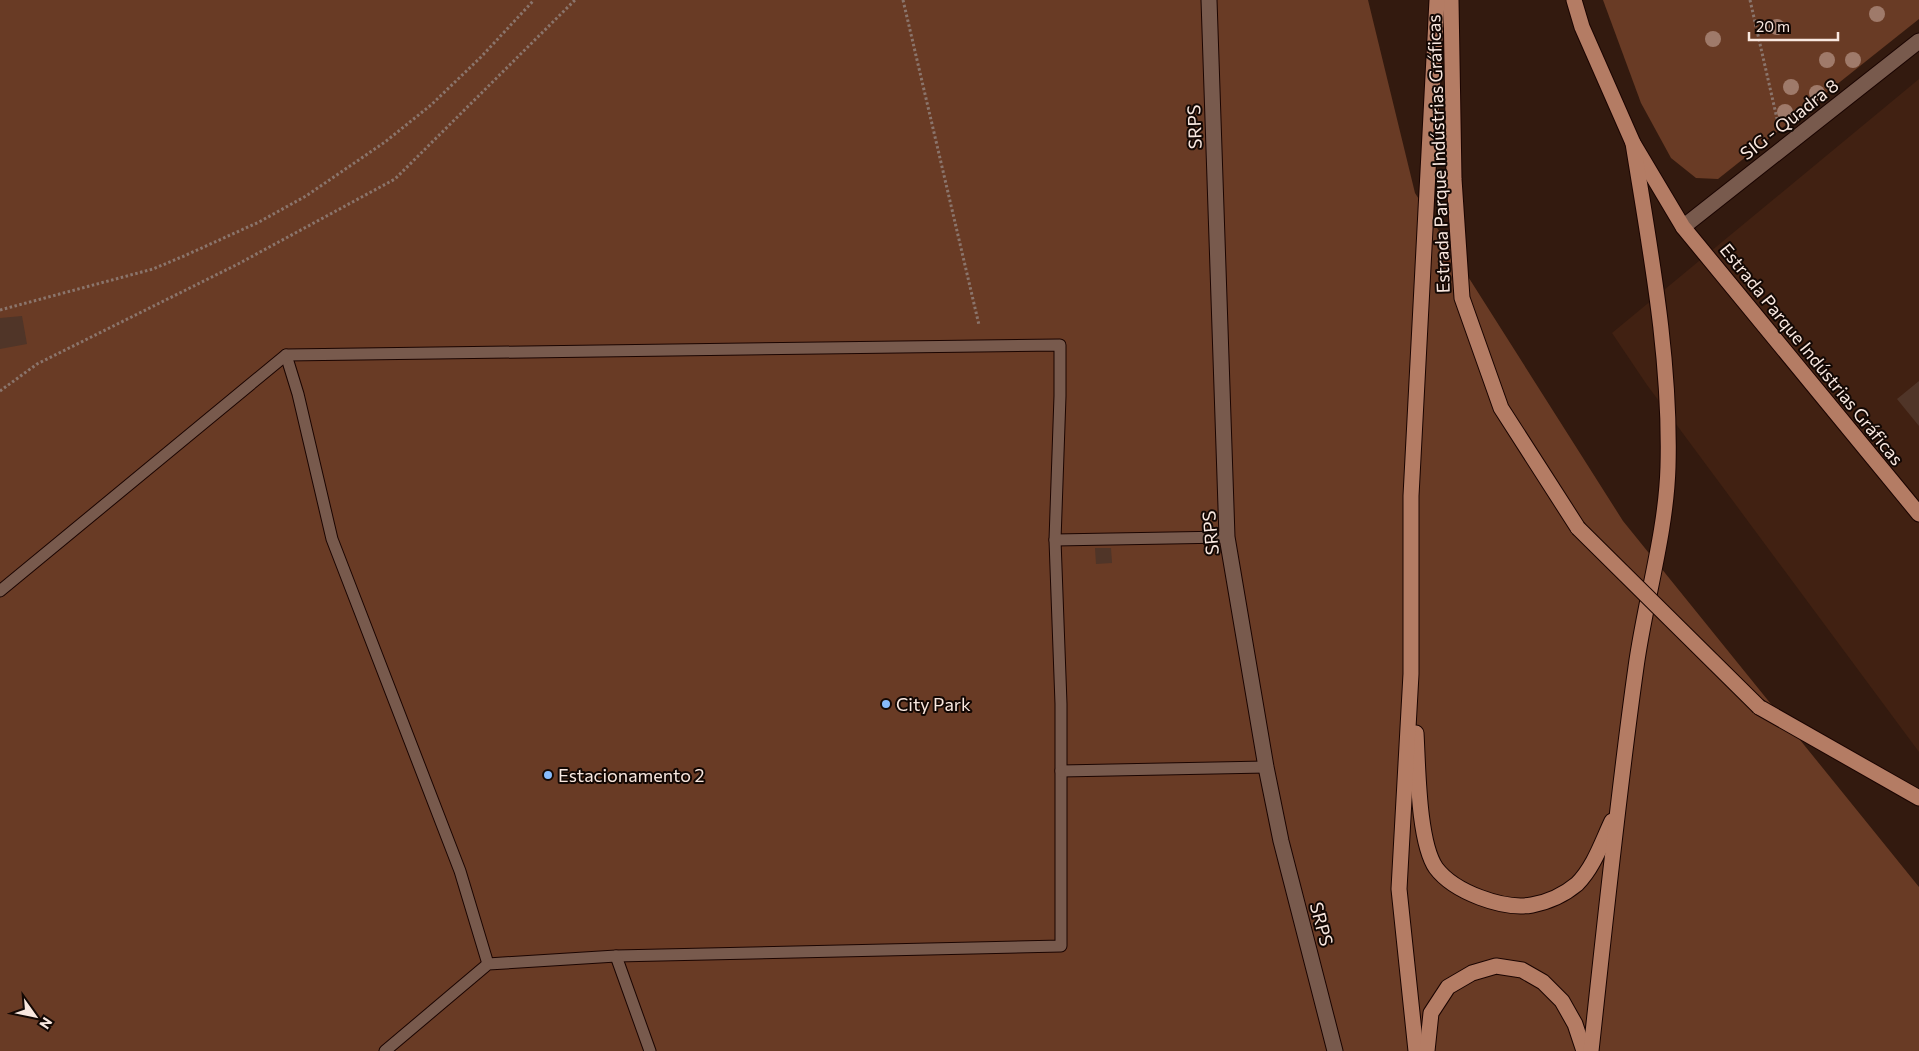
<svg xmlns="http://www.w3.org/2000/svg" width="1919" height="1051" font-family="Commissioner,sans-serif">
	<rect width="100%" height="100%" fill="#331a0f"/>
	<!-- built -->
	<path fill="#412112" d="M1919,79V752L1647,385L1612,333Z"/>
	<!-- green -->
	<g fill="#693b25">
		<path d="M0,0H1368L1415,193L1623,521L1919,887V1051H0Z"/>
		<path d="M1603,0H1919V19L1718,179L1696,178L1671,158L1641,103Z"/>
	</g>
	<!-- building -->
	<g fill="#503528">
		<path d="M22,316L27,344L0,349V318Z"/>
		<path d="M1919,381V426L1897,399Z"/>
		<path d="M1095,548H1111L1112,563L1096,564Z"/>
	</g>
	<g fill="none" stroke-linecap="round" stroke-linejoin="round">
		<!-- lane casing -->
		<g stroke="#1a0400" stroke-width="13">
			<g id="lane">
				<path d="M286,355L298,394L332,539L460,871L488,964"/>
				<path d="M1055,540L1227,537"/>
				<path d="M0,591L286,355L1060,345V396L1055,540L1061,704V946L616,956L488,964L385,1051"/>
				<path d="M1061,771L1266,767"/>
				<path d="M616,956L650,1051"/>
			</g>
		</g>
		<!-- secondary casing -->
		<g stroke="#1a0400" stroke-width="17">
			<g id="secondary">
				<path d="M1209,0L1227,537L1266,767L1281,841L1335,1051"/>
				<path d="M1683,227L1919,41"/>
			</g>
		</g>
		<!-- primary casing -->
		<g stroke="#1a0400" stroke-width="17">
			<g id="primary">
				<path d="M1451,0L1454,179L1462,298L1501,408L1578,528"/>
				<path d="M1574,0L1582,27L1633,143L1683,227L1919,514"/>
				<path d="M1759,707L1919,798"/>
				<path d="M1416,733C1418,766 1418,842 1436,868C1454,892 1503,910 1532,905C1548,902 1565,894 1577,884C1594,867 1602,842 1612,821"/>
				<path d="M1416,1051L1399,889L1411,674V496L1437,0"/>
				<path d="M1427,1051L1431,1013L1448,987L1472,973L1496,966L1522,970L1543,982L1562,1001L1575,1024L1584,1051"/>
				<path d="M1591,1051C1605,923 1618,795 1636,667C1645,601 1666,534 1668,467C1671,358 1650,250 1633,143"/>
			</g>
		</g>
		<!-- path -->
		<g stroke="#8b756c" stroke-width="3" stroke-dasharray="2.5 2.5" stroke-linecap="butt">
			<path d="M903,0L979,325"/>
			<path d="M1750,0L1778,123"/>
			<path d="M0,310L153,269L184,256L259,222L306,196L385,142L431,105L481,57L534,0"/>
			<path d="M0,391L37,364L238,264L395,179L575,0"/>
		</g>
		<!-- lane -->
		<use href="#lane" stroke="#785a4d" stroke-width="11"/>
		<!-- secondary -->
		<use href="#secondary" stroke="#785a4d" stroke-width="15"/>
		<!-- primary -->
		<use href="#primary" stroke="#b47c64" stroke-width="15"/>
		<!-- primary-bridge casing -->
		<g stroke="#1a0400" stroke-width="17" stroke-linecap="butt">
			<path id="primary-bridge" d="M1578,528L1759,707"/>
		</g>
		<!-- primary-bridge -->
		<use href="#primary-bridge" stroke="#b47c64" stroke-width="15"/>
	</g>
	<!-- trees -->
	<g fill="#9f7a6a">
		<circle cx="1877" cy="14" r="8"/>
		<circle cx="1777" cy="27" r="8"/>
		<circle cx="1713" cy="39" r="8"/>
		<circle cx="1827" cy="60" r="8"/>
		<circle cx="1853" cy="60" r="8"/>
		<circle cx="1791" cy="87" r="8"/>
		<circle cx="1817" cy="93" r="8"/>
		<circle cx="1785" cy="112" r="8"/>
	</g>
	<!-- markers -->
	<g fill="#87bbfc" stroke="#130804" stroke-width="2">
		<circle cx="886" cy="704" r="5"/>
		<circle cx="548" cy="775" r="5"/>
	</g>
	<g text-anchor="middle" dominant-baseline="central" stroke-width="4" stroke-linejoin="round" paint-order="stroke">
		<!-- street labels -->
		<g font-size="18" fill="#f9e8e0" stroke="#130804">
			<text transform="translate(1789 119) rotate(-38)">SIG - Quadra 8</text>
			<text transform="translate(1194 127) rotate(-92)">SRPS</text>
			<text transform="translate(1438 154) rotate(-92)">Estrada Parque Indústrias Gráficas</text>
			<text transform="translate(1812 354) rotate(51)">Estrada Parque Indústrias Gráficas</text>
			<text transform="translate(1210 533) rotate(-95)">SRPS</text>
			<text transform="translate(1322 924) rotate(75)">SRPS</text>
		</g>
		<!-- poi labels -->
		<g font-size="18" fill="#f9e8e0" stroke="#130804" text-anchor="start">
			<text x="896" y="704">City Park</text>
			<text x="558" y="775">Estacionamento 2</text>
		</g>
	</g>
	<!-- north arrow -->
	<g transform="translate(35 1016) rotate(123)" stroke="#130804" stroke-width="4" paint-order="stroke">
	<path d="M0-4L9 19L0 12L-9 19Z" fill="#f9e8e0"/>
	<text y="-8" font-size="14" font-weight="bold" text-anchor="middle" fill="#f9e8e0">N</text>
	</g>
	<!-- scale -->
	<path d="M1749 32v8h89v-8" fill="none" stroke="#f9e8e0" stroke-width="2.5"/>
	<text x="1756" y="32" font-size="15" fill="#f9e8e0" stroke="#130804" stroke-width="4" paint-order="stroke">20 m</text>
</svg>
